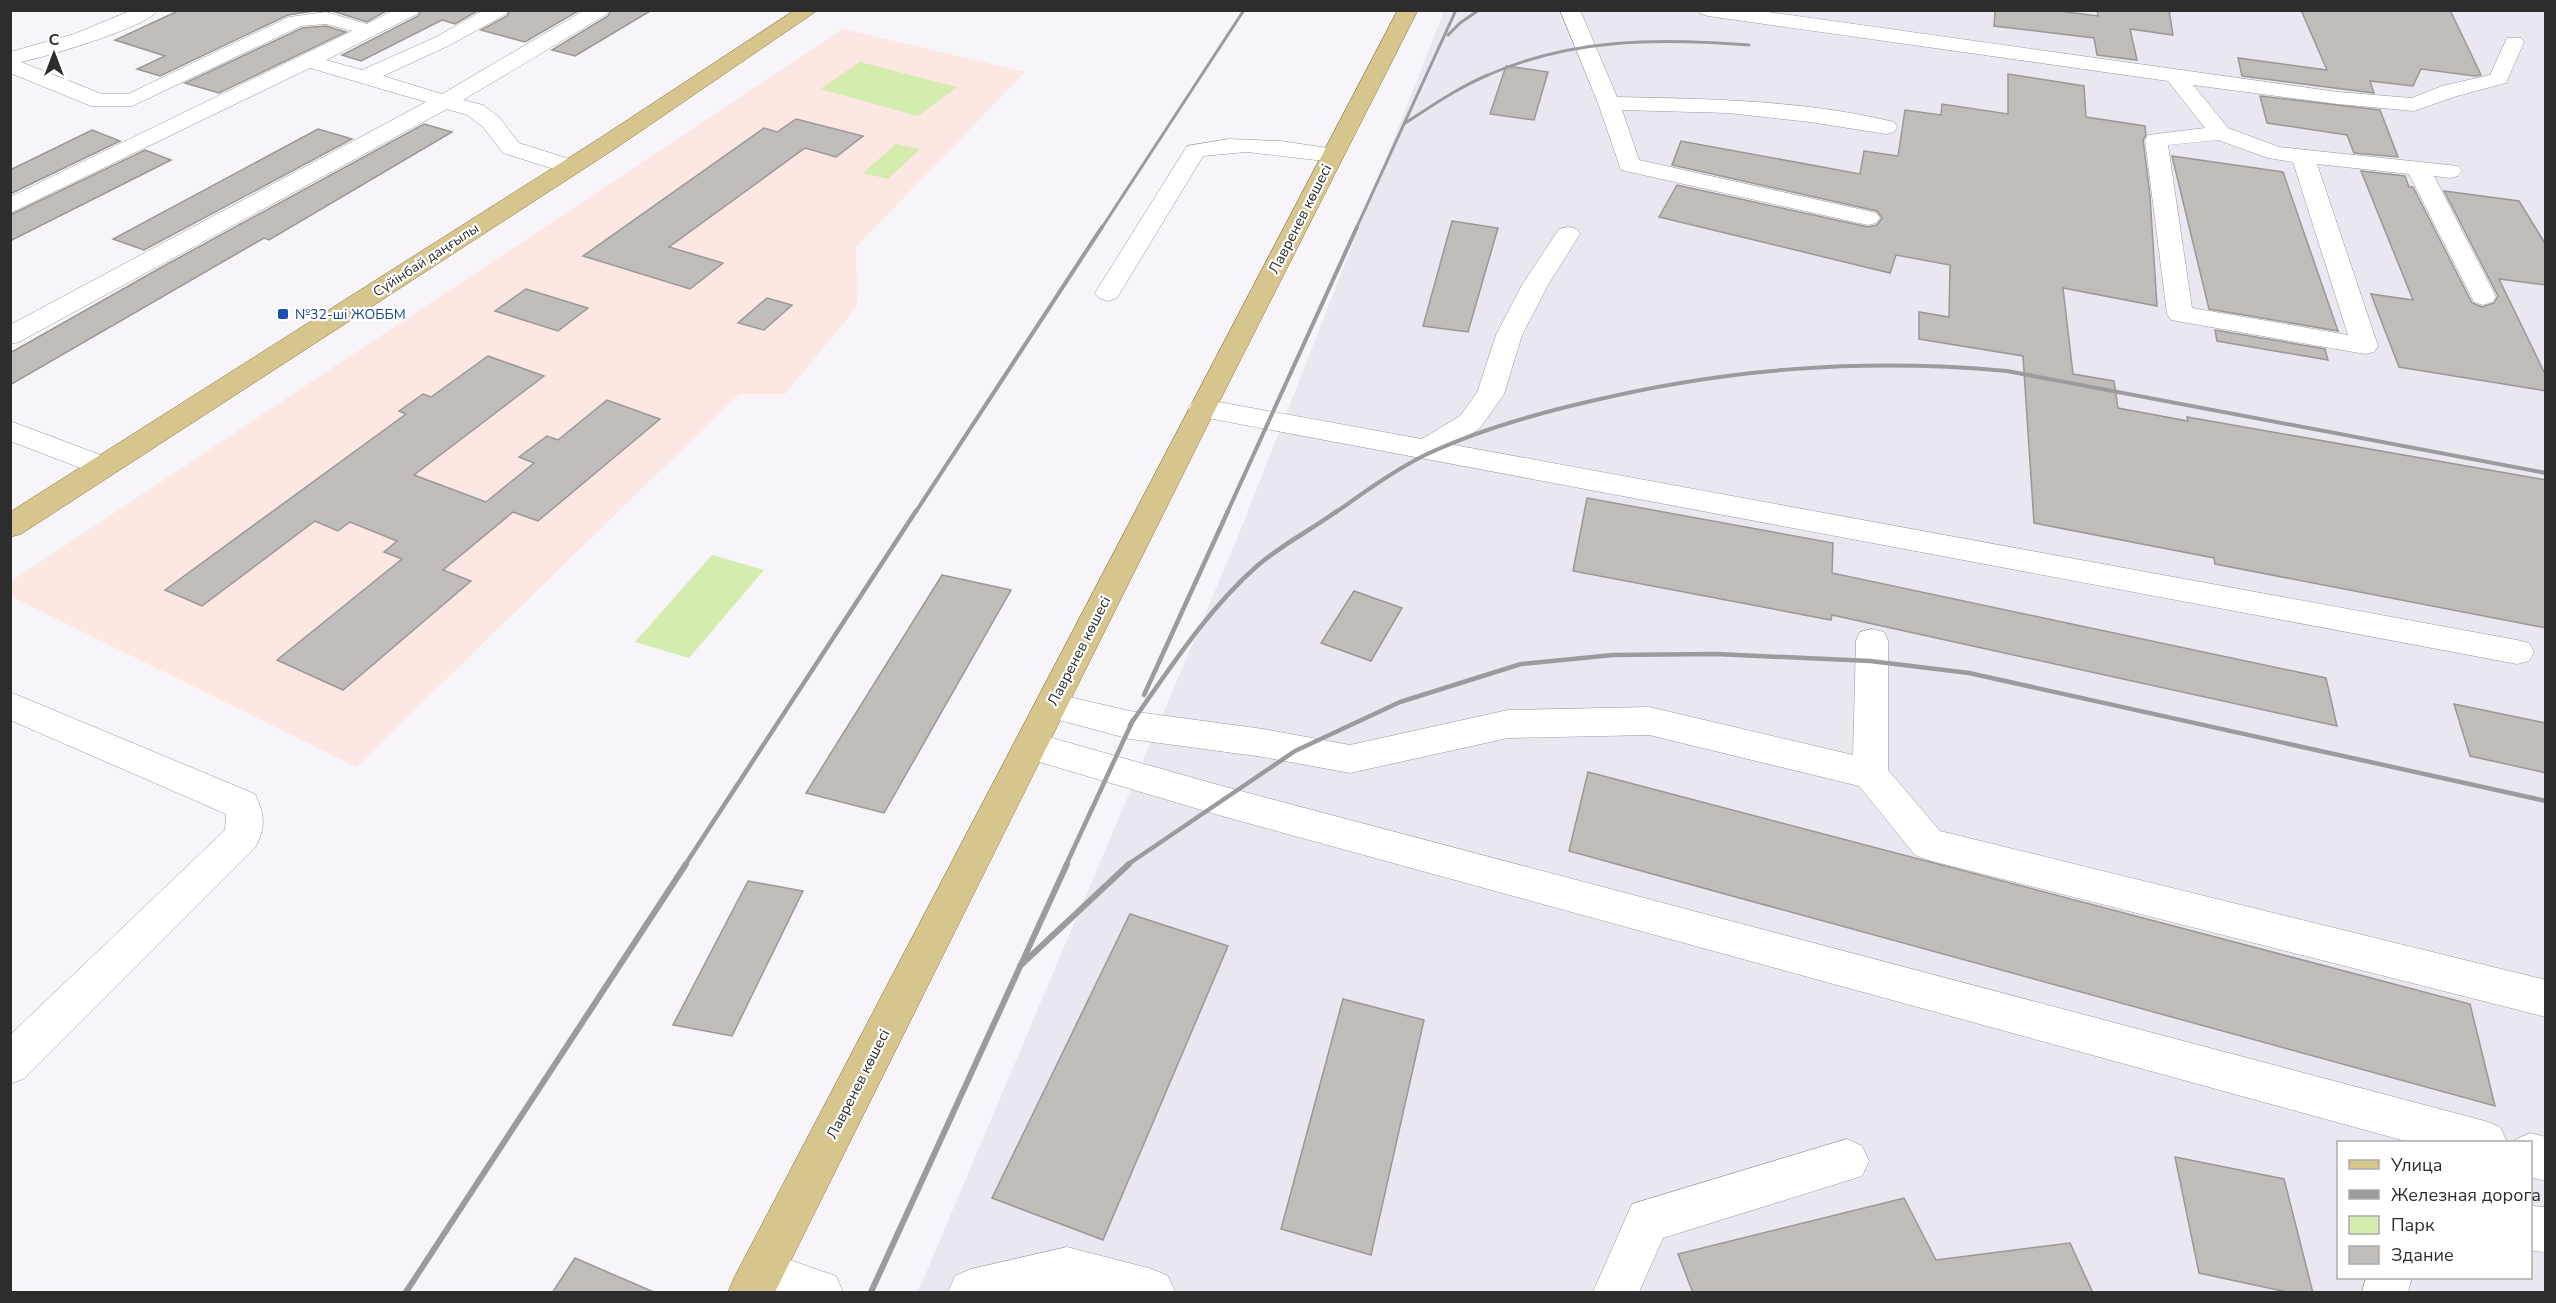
<svg xmlns="http://www.w3.org/2000/svg" width="2556" height="1303" font-family="'Nunito Sans',sans-serif">
	<rect width="100%" height="100%" fill="#f7f5f9"/>
	<!-- built -->
	<path fill="#eae7f1" fill-rule="evenodd" d="M1444,11H2545V1292H918L1239,534ZM2338,1142H2530V1278H2338Z"/>
	<!-- education -->
	<path fill="#fce7e3" d="M843,29L1025,72L856,247L857,307L785,394H739L356,767L11,596L10,582Z"/>
	<!-- green -->
	<g fill="#d4ecad">
		<path d="M860,62L957,87L918,116L820,89Z"/>
		<path d="M896,144L920,149L888,179L863,173Z"/>
		<path d="M712,555L764,570L689,658L635,642Z"/>
	</g>
	<!-- building -->
	<g fill="#bfbcba" stroke="#9a9895" stroke-width="1.5">
		<path d="M180,10H320L288,15L160,76L137,69L165,56L115,40Z"/>
		<path d="M329,10H388L367,22Z"/>
		<path d="M421,10H479L455,24L442,20L361,61L342,55L418,16Z"/>
		<path d="M510,10H580L525,42L481,30L507,16Z"/>
		<path d="M611,10H652L575,56L552,50L608,16Z"/>
		<path d="M1995,10H2051L2098,16L2097,10H2169L2173,35L2130,29L2137,60L2097,55L2094,38L1994,26Z"/>
		<path d="M2301,10H2450L2481,75L2475,76L2421,69L2413,86L2370,81L2374,93L2242,76L2238,58L2327,70Z"/>
		<path d="M326,26L346,32L219,93L185,83L302,28Z"/>
		<path d="M1506,66L1548,72L1534,120L1490,114Z"/>
		<path d="M2008,74L2084,86L2086,117L2145,126L2146,135L2143,140L2150,196L2157,306L2063,288L2073,374L2114,381L2118,408L2188,421L2187,417L2546,480V628L2215,564L2214,558L2034,523L2023,356L1919,339V312L1949,317L1950,265L1896,255L1890,273L1659,217L1677,185L1868,227L1877,225L1882,218L1877,211L1672,165L1681,141L1860,174L1864,151L1898,156L1905,110L1941,115L1942,104L2008,114Z"/>
		<path d="M2260,96L2380,110L2398,157L2354,153L2347,135L2267,123Z"/>
		<path d="M796,119L863,136L836,157L805,148L669,247L723,263L690,289L583,256L764,128L777,132Z"/>
		<path d="M424,124L452,132L269,240L264,238L10,385V353L162,267Z"/>
		<path d="M318,129L352,139L144,250L113,239Z"/>
		<path d="M92,130L120,141L10,194V170Z"/>
		<path d="M145,150L171,160L10,241V215Z"/>
		<path d="M2172,156L2283,172L2338,331L2209,309Z"/>
		<path d="M2361,171L2405,176L2409,187H2413L2472,303L2482,307L2494,303L2498,296L2444,191L2519,201L2546,245V285L2499,279L2546,376V391L2399,367L2371,294L2413,300Z"/>
		<path d="M1452,221L1498,228L1468,332L1423,326Z"/>
		<path d="M526,289L588,308L558,331L495,311Z"/>
		<path d="M767,298L792,305L764,330L738,323Z"/>
		<path d="M2215,330L2325,349L2328,360L2217,341Z"/>
		<path d="M488,356L544,376L414,475L486,502L534,463L519,457L547,436L558,440L607,400L660,419L538,521L513,512L443,570L471,581L343,690L277,660L402,559L384,552L397,541L350,522L338,531L315,521L202,606L165,590L406,414L399,411L423,394L431,397Z"/>
		<path d="M1587,498L1833,543L1832,573L2326,678L2337,726L1832,615L1831,620L1573,571Z"/>
		<path d="M942,575L1011,590L884,813L806,793Z"/>
		<path d="M1354,591L1402,608L1371,661L1321,643Z"/>
		<path d="M2454,704L2546,723V773L2470,756Z"/>
		<path d="M1588,772L2470,1004L2495,1106L1569,851Z"/>
		<path d="M748,881L803,891L732,1036L673,1025Z"/>
		<path d="M1130,914L1228,946L1103,1240L992,1198Z"/>
		<path d="M1343,999L1424,1020L1371,1255L1281,1229Z"/>
		<path d="M2175,1157L2284,1179L2313,1293H2291L2199,1273Z"/>
		<path d="M1904,1198L1936,1260L2070,1243L2093,1293H1693L1678,1254Z"/>
		<path d="M575,1258L656,1293H552Z"/>
	</g>
	<g fill="none" stroke-linecap="round" stroke-linejoin="round">
		<!-- minor casing -->
		<g stroke="#98979a" stroke-width="1">
			<g id="minor">
				<path d="M132,10H158C146,28 45,57 21,62L102,94H128L289,17L326,12L367,24L394,10H419L417,14L326,60L362,70L436,37L484,10H508L506,14L450,45L383,76L442,94L585,10H609L607,14L463,100L483,105L499,117L519,143L579,162L582,167L579,172L571,174L563,172L503,153L483,127L467,115L447,109L19,342L10,344V325L426,102L310,68L10,213V197L352,31L326,24L301,26L132,106H91L10,73V52L74,34Z"/>
				<path d="M1560,10H1580L1617,97C1709,99 1804,100 1894,122L1897,127L1894,132L1886,134L1810,122L1728,113L1622,110L1639,160L1868,211L1876,213L1880,218L1876,223L1868,225L1621,170L1598,103Z"/>
				<path d="M1699,10H1754L2338,92L2412,98L2442,86L2490,75L2507,38H2521L2524,42L2506,83L2457,96L2414,111L2338,104L2193,85L2228,128L2279,147L2458,166L2462,171L2458,176L2450,178L2434,176L2496,297L2492,302L2483,305L2474,302L2409,174L2317,164L2378,346L2374,352L2365,354L2171,320L2167,314L2145,140L2148,135L2205,128L2168,81L1708,16L1701,14ZM2218,140L2268,158L2293,162L2348,335L2192,308L2168,145Z"/>
				<path d="M1229,139L1281,141L1341,150L1344,155L1341,160L1333,162L1247,152L1203,156L1117,298L1108,301L1099,298L1095,293L1187,146Z"/>
				<path d="M1568,227L1577,229L1580,234L1548,285L1522,335L1504,394L1480,428L1454,445L2517,640L2529,643L2534,652L2529,661L2517,664L1202,417L1192,414L1188,408L1192,402L1202,399L1422,439L1460,416L1477,393L1496,335L1522,285L1559,229Z"/>
				<path d="M10,421L114,460L119,467L114,474L104,477L10,441Z"/>
				<path d="M1872,629L1884,632L1888,641V770L1940,831L2546,980V1017L1928,860L1915,855L1859,786L1649,735L1508,738L1350,773L1263,757L1130,739L1040,715L1035,706L1040,697L1052,693L1130,711L1263,729L1350,745L1508,710L1649,707L1853,755L1856,641L1860,632Z"/>
				<path d="M10,692L255,794C265,816 266,826 255,848L25,1078L10,1084V1035L225,830L226,814L10,720Z"/>
				<path d="M1031,732L1222,786L2485,1121L2500,1127L2507,1142H2409L1222,816L1019,756L1014,746L1019,736Z"/>
				<path d="M2530,1133L2546,1137V1181L2530,1177V1142H2513L2515,1140Z"/>
				<path d="M1847,1139L1862,1146L1869,1161L1862,1176L1663,1238L1639,1292H1593L1632,1204Z"/>
				<path d="M2530,1206L2546,1207V1252L2530,1251Z"/>
				<path d="M1067,1247L1152,1269L1168,1276L1175,1292H948L955,1276L971,1269Z"/>
				<path d="M761,1250L836,1276L843,1292H753L745,1289L738,1273L745,1257Z"/>
				<path d="M2366,1278H2412L2408,1292H2362Z"/>
			</g>
		</g>
		<!-- major casing -->
		<g stroke="#8a7639" stroke-width="1">
			<g id="major">
				<path d="M795,10H818L616,148L21,534L10,537V512L600,138Z"/>
				<path d="M1398,10H1418L1216,408L775,1292H728L735,1276Z"/>
			</g>
		</g>
		<!-- minor -->
		<use href="#minor" fill="#fff" fill-rule="evenodd"/>
		<!-- major -->
		<use href="#major" fill="#d6c58c" fill-rule="evenodd"/>
		<!-- rail-far3 -->
		<g stroke="#9c9a9d" stroke-width="3">
			<path d="M1448,35L1460,23L1479,10"/>
			<path d="M1405,123C1432,106 1459,87 1488,75C1572,38 1659,38 1749,45"/>
			<path d="M1101,229L1244,10"/>
			<path d="M1356,229L1456,10"/>
		</g>
		<!-- rail-far2 -->
		<g stroke="#9c9a9d" stroke-width="4">
			<path d="M915,513L1102,227"/>
			<path d="M1227,513L1357,227"/>
			<path d="M1335,513C1363,493 1392,472 1423,456C1475,431 1531,415 1587,402C1728,368 1863,358 2007,371L2546,473"/>
		</g>
		<!-- rail-far1 -->
		<g stroke="#9c9a9d" stroke-width="4.5">
			<path d="M1144,695L1228,511"/>
			<path d="M1130,725C1169,670 1206,611 1257,566C1281,545 1311,530 1337,511"/>
			<path d="M685,865L916,511"/>
			<path d="M1066,865L1133,720"/>
			<path d="M1127,865L1295,751L1400,702L1521,664L1613,655L1716,654L1870,661L1969,673L2546,801"/>
		</g>
		<!-- rail -->
		<g stroke="#9c9a9d" stroke-width="6">
			<path d="M1020,966L1129,864"/>
			<path d="M406,1292L686,864"/>
			<path d="M871,1292L1067,864"/>
		</g>
	</g>
	<!-- markers -->
	<rect fill="#1a4fb4" stroke="#fff" stroke-width="2" x="277" y="308" width="12" height="12" rx="3"/>
	<g text-anchor="middle" dominant-baseline="central" stroke-width="4.5" stroke-linejoin="round" paint-order="stroke">
		<!-- far-street labels -->
		<g font-size="14" fill="#2e2d2e" stroke="#fff">
			<text transform="translate(426 260) rotate(-33)">Сүйінбай даңғылы</text>
		</g>
		<!-- far-transit labels -->
		<g font-size="14" fill="#164399" stroke="#fff" text-anchor="start">
			<text x="295" y="314">№32-ші ЖОББМ</text>
		</g>
		<!-- street labels -->
		<g font-size="15" fill="#2e2d2e" stroke="#fff">
			<text transform="translate(1300 219) rotate(-63)">Лавренев көшесі</text>
			<text transform="translate(1079 651) rotate(-63)">Лавренев көшесі</text>
			<text transform="translate(858 1084) rotate(-63)">Лавренев көшесі</text>
		</g>
	</g>
	<!-- border -->
	<rect width="2556" height="1303" fill="none" stroke="#2e2d2e" stroke-width="24"/>
	<!-- legend -->
	<rect x="2337" y="1141" width="195" height="138" fill="#ffffff" stroke="#ababab" stroke-width="1.5"/>
	<rect x="2349" y="1160" width="30" height="9" fill="#d6c58c" stroke="#ababab" stroke-width="1.5"/>
	<text x="2391" y="1171" font-size="18" fill="#2e2d2e">Улица</text>
	<rect x="2349" y="1190" width="30" height="9" fill="#9c9a9d" stroke="#ababab" stroke-width="1.5"/>
	<text x="2391" y="1201" font-size="18" fill="#2e2d2e">Железная дорога</text>
	<rect x="2349" y="1216" width="30" height="18" fill="#d4ecad" stroke="#ababab" stroke-width="1.5"/>
	<text x="2391" y="1231" font-size="18" fill="#2e2d2e">Парк</text>
	<rect x="2349" y="1246" width="30" height="18" fill="#bfbcba" stroke="#ababab" stroke-width="1.5"/>
	<text x="2391" y="1261" font-size="18" fill="#2e2d2e">Здание</text>
	<!-- north arrow -->
	<g transform="translate(54 54)" stroke="#ffffff" stroke-width="4.5" paint-order="stroke">
	<path d="M0-4.5L10 22L0 15L-10 22Z" fill="#2e2d2e"/>
	<text y="-9" font-size="16" font-weight="bold" text-anchor="middle" fill="#2e2d2e">С</text>
	</g>
</svg>
